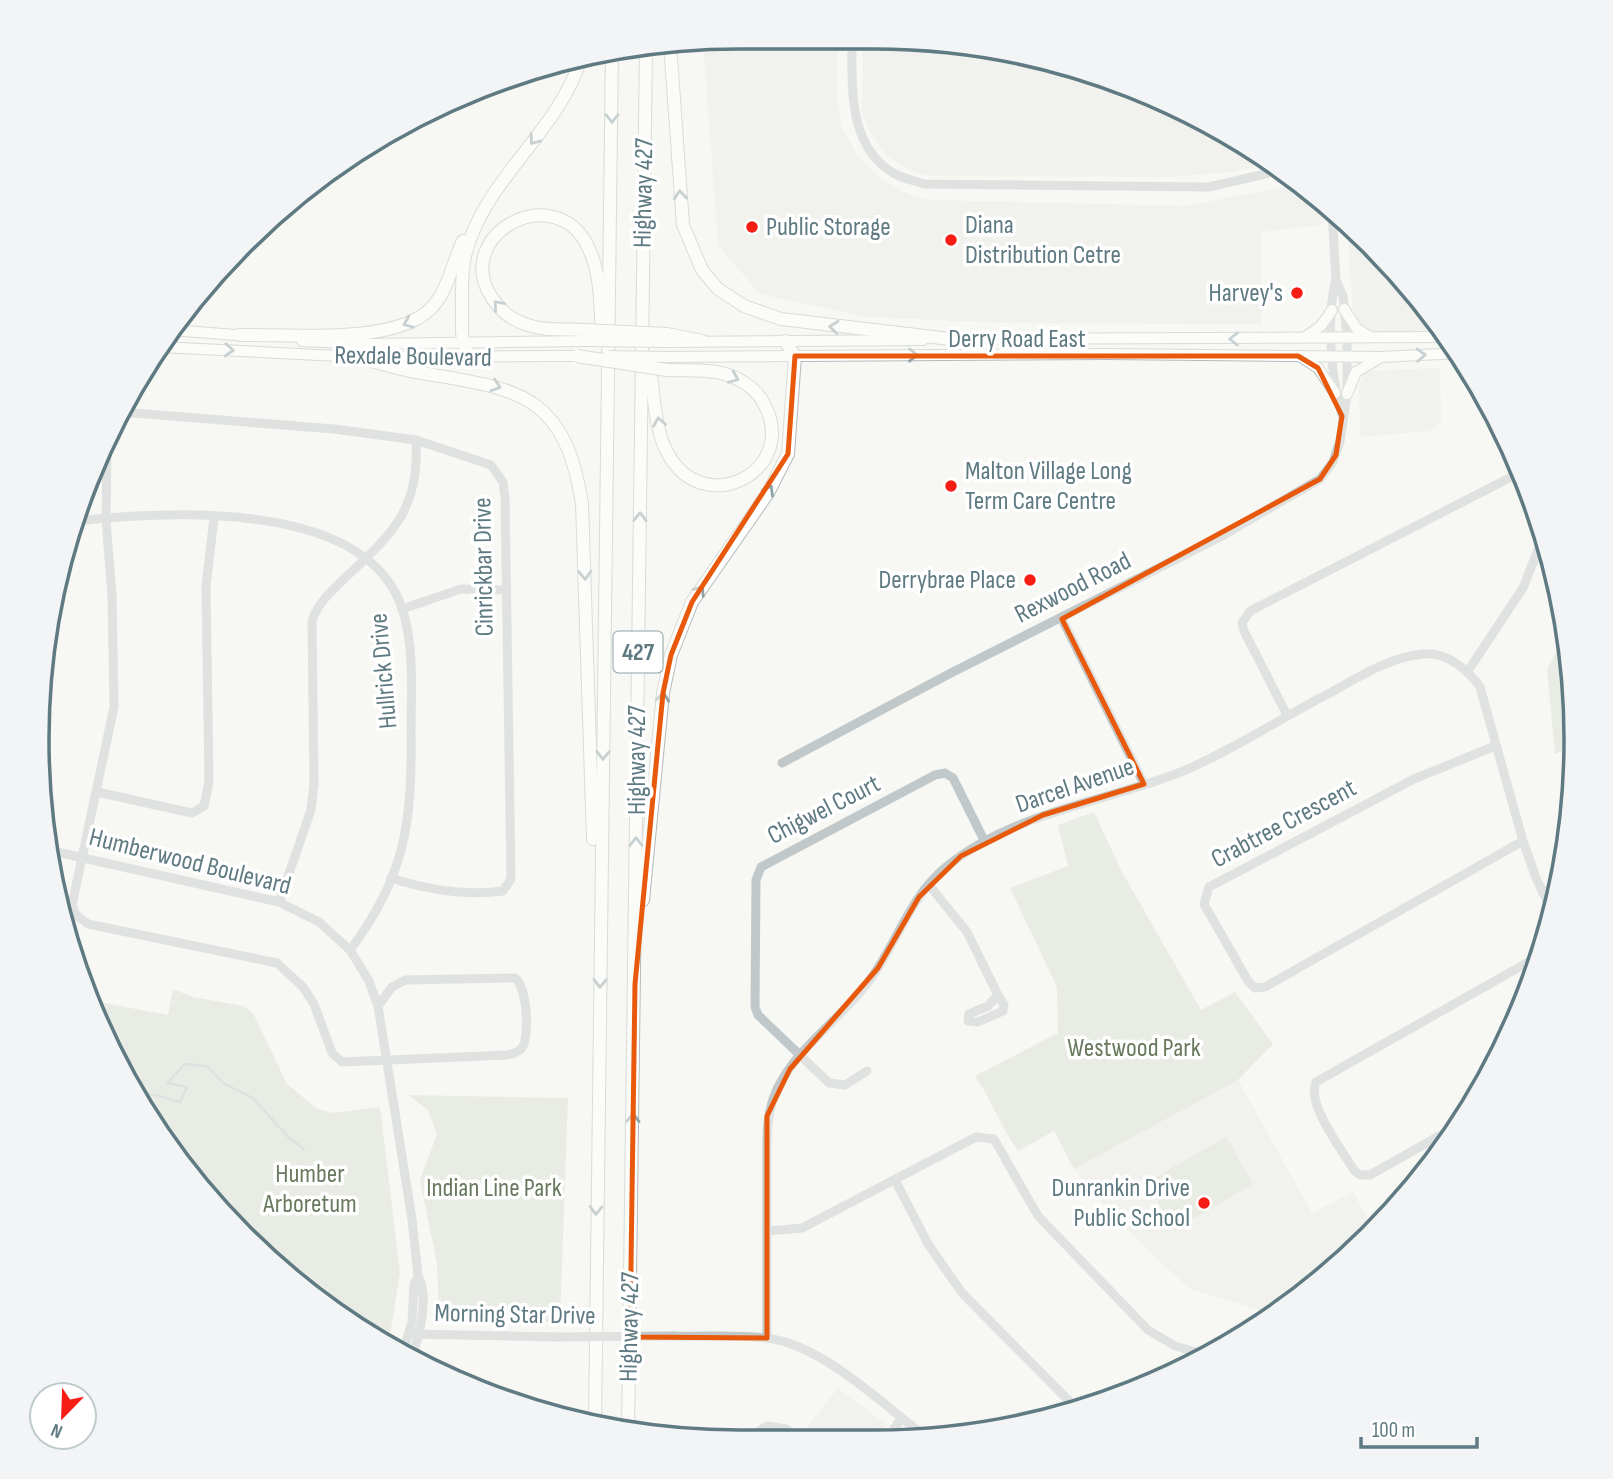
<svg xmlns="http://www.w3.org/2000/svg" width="1613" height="1479" font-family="'Sofia Sans Condensed',sans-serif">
	<rect width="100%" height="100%" fill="#f7f7f3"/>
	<!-- built -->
	<g fill="#e8e8e7">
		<path d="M740,37L838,42L837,99L842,128L858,156L880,179L908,194L928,200L1185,206L1299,184L1322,203V225L1261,232L1262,324L1014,323L866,317L760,294L718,245L703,40Z"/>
		<path d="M863,43L1011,50L1143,90L1274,163L1231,172L1170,177L930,176L907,169L887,155L872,136L862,113Z"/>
		<path d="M1347,223L1371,243L1441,329L1382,333L1368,330L1359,322L1353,311Z"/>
		<path d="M1440,368L1441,421L1431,431L1360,437L1359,386L1366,371Z"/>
		<path d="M1238,1080L1312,1213L1353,1192L1375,1231L1275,1315L1188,1288L1115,1218L1074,1169Z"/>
		<path d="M838,1388L886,1424L873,1442L818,1441L805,1430Z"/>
	</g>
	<!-- green -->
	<g fill="#d8ddd2">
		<path d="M1566,631L1576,740V744L1555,754L1547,670Z"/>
		<path d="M1094,812L1122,872L1201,1010L1235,992L1273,1044L1238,1080L1074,1169L1054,1131L1018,1151C1000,1125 992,1101 975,1076L1058,1033L1057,987L1010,888L1068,866L1058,825Z"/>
		<path d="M173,989L193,997L244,1006L254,1015L287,1084L316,1108L333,1113L380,1107L400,1272L388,1348L276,1268L182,1167L88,1000L168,1015Z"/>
		<path d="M408,1095L568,1098L560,1322L457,1321L439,1312L437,1264L420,1180L437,1134L428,1110Z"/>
		<path d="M1226,1137L1253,1184L1174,1230L1147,1182Z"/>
	</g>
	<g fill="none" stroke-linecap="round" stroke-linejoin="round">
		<!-- stream -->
		<path stroke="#b7c9cb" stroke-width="2.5" d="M140,1094L156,1095L180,1102L187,1087L167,1083L185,1064L207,1066L223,1083L253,1098L290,1139L304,1149"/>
		<!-- major casing -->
		<g stroke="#b2babd" stroke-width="12">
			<g id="major">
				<path d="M1344,309L1357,329L1370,337"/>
				<path d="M172,330L248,336"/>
				<path d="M1305,337L1321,326L1332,310"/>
				<path d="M942,339L1448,337"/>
				<path d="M302,341L368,344L586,341"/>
				<path d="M666,342L923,340"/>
				<path d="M161,347L358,357L577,356"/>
				<path d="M666,357L1107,354L1381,357L1460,353"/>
				<path d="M1301,357L1318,368L1335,393"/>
				<path d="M1347,394L1356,372L1378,359"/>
			</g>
		</g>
		<!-- highway casing -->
		<g stroke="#b4babc" stroke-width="14">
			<g id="highway">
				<path d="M670,44L683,225L702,270L718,289L744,306L781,319L950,339"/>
				<path d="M584,330C565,329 543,331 525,324C512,320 500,310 492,298C450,234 557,177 589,249C602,277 600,310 602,339"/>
				<path d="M667,334L702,341"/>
				<path d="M240,335C290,334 401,346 434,305C449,287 453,261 463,241"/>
				<path d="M358,357C375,362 393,367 410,371C511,389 564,386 582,504L593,839"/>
				<path d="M649,358C653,385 654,429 667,452C703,522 802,470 763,402C755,388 741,379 725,374C707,369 686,371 667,370"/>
				<path d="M474,359C460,346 462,333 462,315C462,295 461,275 465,256C483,180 559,132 581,58"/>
				<path d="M643,900L663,693L671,655L692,602L768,493L788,454L795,356L785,341"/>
				<path d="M595,1424L612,49"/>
				<path d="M628,1432L646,46"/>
			</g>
		</g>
		<!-- minor -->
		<g stroke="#c1c8ca" stroke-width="9">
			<path d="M852,42C852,88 848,145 893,173C902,178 915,181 924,184L1209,187L1282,170"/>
			<path d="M1336,280C1326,315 1331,380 1342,414"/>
			<path d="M121,412L334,429L416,440L491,465L503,482L505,498L511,879L503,891C464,896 428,890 391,878"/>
			<path d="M107,446L106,520L112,595L114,707L72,905L76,915L88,924L277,963L303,987L314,1004L332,1053L342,1062L507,1055C512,1054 518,1053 522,1048C530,1036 527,986 515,978L405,980L392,987L378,1006"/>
			<path d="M76,521C168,511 365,499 402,608C415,647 411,695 411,735C412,824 405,877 350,950"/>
			<path d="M402,609L461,589L506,590"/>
			<path d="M1062,619L1144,784"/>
			<path d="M1468,671L1523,588L1543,537"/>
			<path d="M1287,715L1244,631L1242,623L1250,611L1523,471"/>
			<path d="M1495,746L1414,779L1209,887L1204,904L1248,981L1255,988L1265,987L1523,841"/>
			<path d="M782,763L949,674L1222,536L1320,479L1333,462L1340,441L1347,394V338L1343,296L1336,280L1332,211"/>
			<path d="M97,792L192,813L204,806L209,782L206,586L214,518"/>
			<path d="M48,850L279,902L319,922L350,950L369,981L378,1006L412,1219L418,1276C430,1298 419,1337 411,1359"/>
			<path d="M929,885L967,932L998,995L988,1006L969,1014L968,1021L978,1022L1003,1011L1004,1005L998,995"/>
			<path d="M1543,893L1561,883"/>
			<path d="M279,902L311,810L314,784L312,621C318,602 332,591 345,578C392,534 420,510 416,440"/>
			<path d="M867,1071L845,1085L829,1083L758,1015L755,1007L756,880L761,867L935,775L945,773L953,778L985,842"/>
			<path d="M1462,1123L1370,1175H1360L1354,1170C1342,1150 1306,1104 1316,1082L1539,956"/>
			<path d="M895,1180L928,1244L962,1293L1077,1409"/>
			<path d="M767,1231L802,1228L976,1137L994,1139L1038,1216L1148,1330L1175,1346L1206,1355"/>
			<path d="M409,1334L558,1337"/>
			<path d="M674,1336C704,1337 736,1334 766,1338C822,1344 882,1404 926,1437"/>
			<path d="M767,1338V1141C767,1122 769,1106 777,1089C797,1048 838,1021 866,985C896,947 908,898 946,867C1014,812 1102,803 1181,772C1231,751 1278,720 1326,695C1356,679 1388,657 1423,654C1447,652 1467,669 1480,687L1523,841L1536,878L1552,911"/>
			<path d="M402,1355L412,1322L414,1284L418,1276"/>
			<path d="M492,1395L504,1397L509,1403"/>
			<path d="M757,1439L758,1432L767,1426L786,1429L800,1440"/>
			<path d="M885,1441L901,1419"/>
		</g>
		<!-- major -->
		<use href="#major" stroke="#fff" stroke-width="10"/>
		<!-- highway -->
		<use href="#highway" stroke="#fff" stroke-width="12"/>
		<!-- major-bridge casing -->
		<g stroke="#b2babd" stroke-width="12" stroke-linecap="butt">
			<g id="major-bridge">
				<path d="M586,341L666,342"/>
				<path d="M608,356L666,357"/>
			</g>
		</g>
		<!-- highway-bridge casing -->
		<g stroke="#b4babc" stroke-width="14" stroke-linecap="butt">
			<g id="highway-bridge">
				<path d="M584,330L667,334"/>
				<path d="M577,356L667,370"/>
			</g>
		</g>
		<!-- minor-bridge -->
		<path stroke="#c1c8ca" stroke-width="9" d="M558,1337L674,1336"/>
		<!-- major-bridge -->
		<use href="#major-bridge" stroke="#fff" stroke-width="10"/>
		<!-- highway-bridge -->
		<use href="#highway-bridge" stroke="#fff" stroke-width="12"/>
	</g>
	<!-- one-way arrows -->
	<defs><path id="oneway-chevron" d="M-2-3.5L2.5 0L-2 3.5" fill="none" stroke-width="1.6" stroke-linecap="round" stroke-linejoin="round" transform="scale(1.75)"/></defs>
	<g stroke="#8fa2a8">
		<use href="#oneway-chevron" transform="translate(612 118) rotate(90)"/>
		<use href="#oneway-chevron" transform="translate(534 140) rotate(127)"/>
		<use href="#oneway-chevron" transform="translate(680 195) rotate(-95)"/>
		<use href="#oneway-chevron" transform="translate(498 305) rotate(-131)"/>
		<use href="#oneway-chevron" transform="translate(408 323) rotate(157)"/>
		<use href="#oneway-chevron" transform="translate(834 327) rotate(-174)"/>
		<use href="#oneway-chevron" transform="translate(1234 339) rotate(180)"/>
		<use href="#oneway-chevron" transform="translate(229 350) rotate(3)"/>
		<use href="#oneway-chevron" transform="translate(913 355)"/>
		<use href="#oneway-chevron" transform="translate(1421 355) rotate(-3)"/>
		<use href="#oneway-chevron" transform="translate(734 378) rotate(23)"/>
		<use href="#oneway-chevron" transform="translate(496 386) rotate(18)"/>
		<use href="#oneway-chevron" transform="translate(659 422) rotate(-99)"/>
		<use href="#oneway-chevron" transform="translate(769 490) rotate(-59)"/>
		<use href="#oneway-chevron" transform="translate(640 517) rotate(-89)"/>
		<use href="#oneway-chevron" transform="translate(585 575) rotate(88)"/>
		<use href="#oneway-chevron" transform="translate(700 590) rotate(-57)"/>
		<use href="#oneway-chevron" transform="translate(663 697) rotate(-82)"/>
		<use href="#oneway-chevron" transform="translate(603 755) rotate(91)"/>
		<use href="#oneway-chevron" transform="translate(636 842) rotate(-90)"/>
		<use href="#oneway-chevron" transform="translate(600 983) rotate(91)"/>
		<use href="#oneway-chevron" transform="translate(633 1118) rotate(-89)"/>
		<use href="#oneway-chevron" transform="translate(596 1210) rotate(92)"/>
	</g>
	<!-- marked area -->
	<path d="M0 0H1613V1479H0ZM795,356H1298L1318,368L1342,416L1336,455L1320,479L1062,619L1144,784L1043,815L961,856L919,897L878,968L790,1069L767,1116V1338L630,1337L635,984L663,693L671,655L692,602L788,454Z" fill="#f7f7f3" fill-opacity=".55" fill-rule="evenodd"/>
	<path fill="none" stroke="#e8590c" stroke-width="5" stroke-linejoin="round" d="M795,356H1298L1318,368L1342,416L1336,455L1320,479L1062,619L1144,784L1043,815L961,856L919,897L878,968L790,1069L767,1116V1338L630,1337L635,984L663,693L671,655L692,602L788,454Z"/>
	<!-- markers -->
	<g fill="#f61d15" stroke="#fff" stroke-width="2.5">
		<circle cx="752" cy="227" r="7"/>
		<circle cx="951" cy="240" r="7"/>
		<circle cx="1297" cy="293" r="7"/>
		<circle cx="951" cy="486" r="7"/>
		<circle cx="1030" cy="580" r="7"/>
		<circle cx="1204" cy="1203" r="7"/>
	</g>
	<g text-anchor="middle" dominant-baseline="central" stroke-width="7" stroke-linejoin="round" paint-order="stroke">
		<!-- shield labels -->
		<rect fill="#fff" stroke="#8fa2a8" stroke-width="2" x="613.5" y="631.5" width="49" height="41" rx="5"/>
		<g font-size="24" font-weight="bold" fill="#5f7a82">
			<text x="638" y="652">427</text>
		</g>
		<!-- street labels -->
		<g font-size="26" fill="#5f7a82" stroke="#fff">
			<text transform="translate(644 193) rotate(-89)">Highway 427</text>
			<text x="1017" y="339">Derry Road East</text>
			<text transform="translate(413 357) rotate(1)">Rexdale Boulevard</text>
			<text transform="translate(484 567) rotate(-91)">Cinrickbar Drive</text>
			<text transform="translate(1073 588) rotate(-27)">Rexwood Road</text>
			<text transform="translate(384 671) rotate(-95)">Hullrick Drive</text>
			<text transform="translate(637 760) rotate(-90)">Highway 427</text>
			<text transform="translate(1075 786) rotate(-19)">Darcel Avenue</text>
			<text transform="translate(824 810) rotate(-27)">Chigwel Court</text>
			<text transform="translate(1284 824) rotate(-28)">Crabtree Crescent</text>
			<text transform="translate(190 862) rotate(14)">Humberwood Boulevard</text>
			<text transform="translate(515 1315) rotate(1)">Morning Star Drive</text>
			<text transform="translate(630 1327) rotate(-89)">Highway 427</text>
		</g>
		<!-- poi labels -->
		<g font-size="26" fill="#5f7a82" stroke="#fff" text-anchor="start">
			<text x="965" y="225">Diana<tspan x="965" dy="30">Distribution Cetre</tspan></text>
			<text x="766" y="227">Public Storage</text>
			<text x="1283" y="293" text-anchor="end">Harvey's</text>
			<text x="965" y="471">Malton Village Long<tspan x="965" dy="30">Term Care Centre</tspan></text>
			<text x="1016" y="580" text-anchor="end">Derrybrae Place</text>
			<text x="1190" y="1188" text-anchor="end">Dunrankin Drive<tspan x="1190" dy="30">Public School</tspan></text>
		</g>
		<!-- park labels -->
		<g font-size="26" fill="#68795e" stroke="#fff">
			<text x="1134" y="1048">Westwood Park</text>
			<text x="310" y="1174">Humber<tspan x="310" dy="30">Arboretum</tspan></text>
			<text x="494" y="1188">Indian Line Park</text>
		</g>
	</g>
	<!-- crop -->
	<path d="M0 0H1613V1479H0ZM739 49H874A690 690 0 0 1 1564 739V740A690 690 0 0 1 874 1430H739A690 690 0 0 1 49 740V739A690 690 0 0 1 739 49Z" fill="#f2f4f5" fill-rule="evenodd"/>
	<path fill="none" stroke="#5f7a82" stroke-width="3.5" d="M739 49H874A690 690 0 0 1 1564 739V740A690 690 0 0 1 874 1430H739A690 690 0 0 1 49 740V739A690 690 0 0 1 739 49Z"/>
	<!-- north arrow -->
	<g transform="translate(63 1416) rotate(203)"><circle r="33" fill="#ffffff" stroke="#bfcacd" stroke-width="2"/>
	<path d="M0-5L12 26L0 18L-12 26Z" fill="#f61d15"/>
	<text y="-10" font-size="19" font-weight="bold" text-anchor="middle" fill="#5f7a82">N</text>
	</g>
	<!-- scale -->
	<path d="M1361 1437v10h116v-10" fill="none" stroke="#5f7a82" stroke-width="3.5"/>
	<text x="1372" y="1437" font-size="21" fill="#5f7a82" stroke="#ffffff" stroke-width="5" paint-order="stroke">100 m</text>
</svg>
